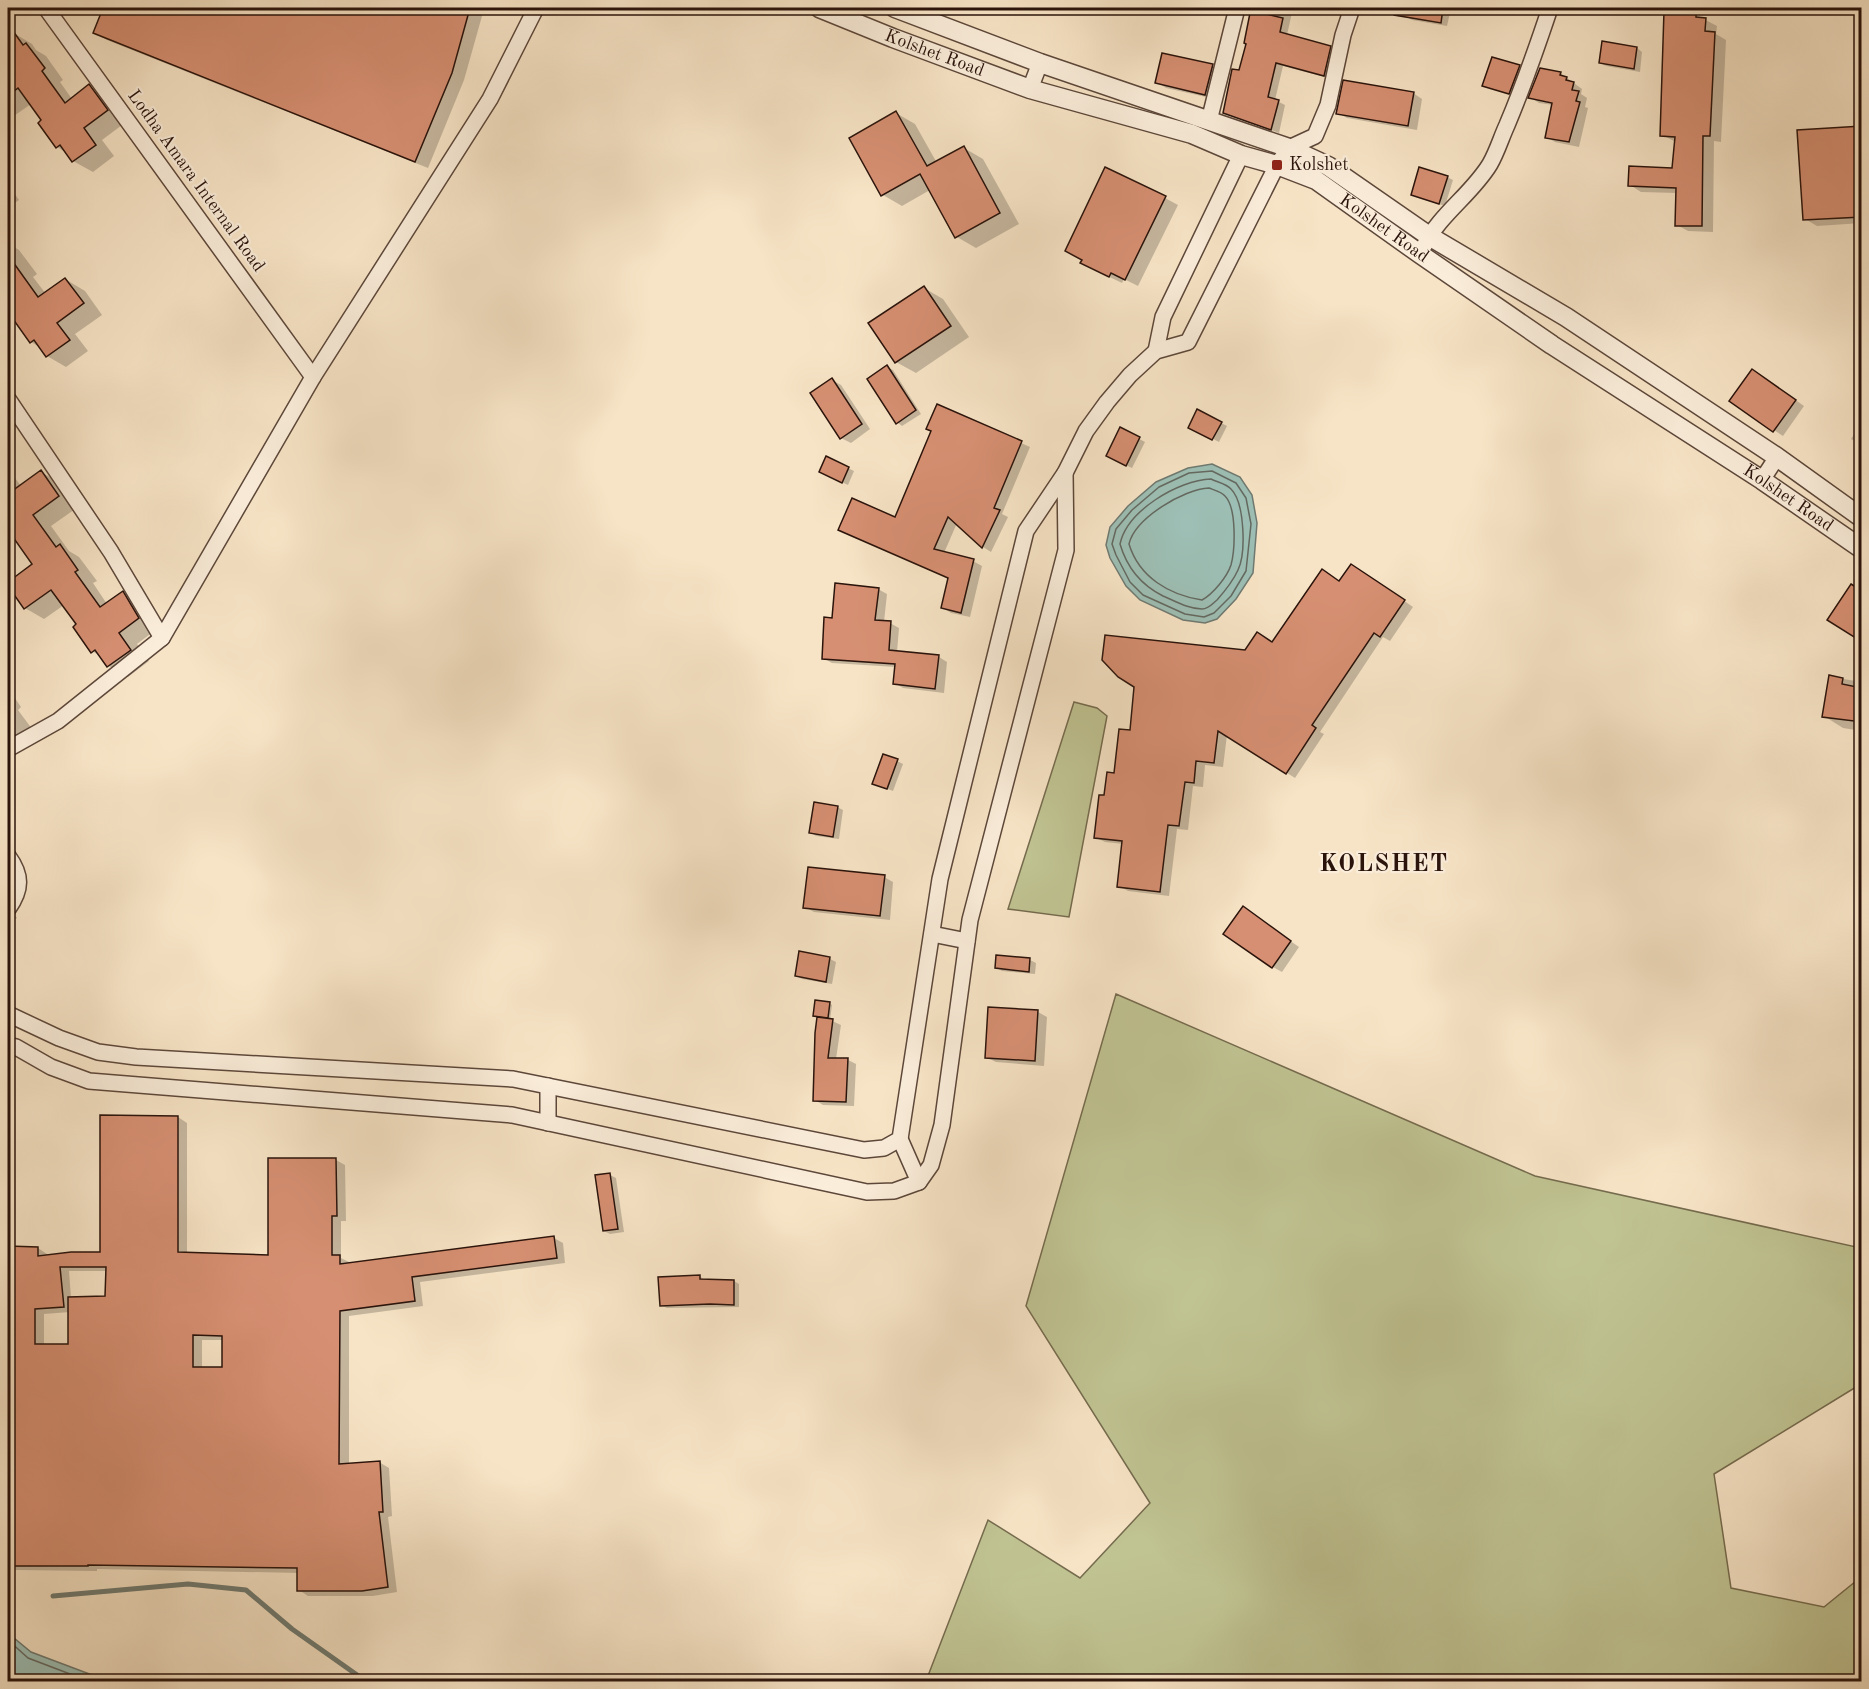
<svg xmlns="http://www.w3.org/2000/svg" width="1869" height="1689" font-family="'Old Standard TT',serif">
	<rect width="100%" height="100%" fill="#f7e4c6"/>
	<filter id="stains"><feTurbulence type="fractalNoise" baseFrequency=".00333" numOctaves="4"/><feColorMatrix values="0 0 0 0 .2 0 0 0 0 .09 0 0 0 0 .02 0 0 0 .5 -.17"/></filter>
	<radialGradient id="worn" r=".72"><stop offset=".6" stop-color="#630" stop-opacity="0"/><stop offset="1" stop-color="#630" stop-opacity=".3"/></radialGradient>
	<!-- green -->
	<g fill="#c0c392" stroke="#756b4e" stroke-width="1.5">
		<path d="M1074,702L1097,708L1107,716L1069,917L1008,909Z"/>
		<path d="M1116,994L1535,1176L1861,1248V1384L1714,1474L1731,1588L1824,1607L1861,1577V1681H926L988,1520L1080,1578L1150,1503L1026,1306Z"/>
	</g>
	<!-- water -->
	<g fill="#9dbfb5" stroke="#6f7a71" stroke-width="1.5">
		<path d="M1212,464L1240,477L1252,495L1257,523L1253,573L1236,599L1217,619L1205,623L1183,620L1140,600L1126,586L1110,558L1106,545L1110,527L1128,506L1156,482L1188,468Z"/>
		<path d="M8,1633L31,1652L108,1681H25L8,1676Z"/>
	</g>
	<!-- shadow -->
	<g fill="#0003" fill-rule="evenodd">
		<path d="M105,8H481L484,9L464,80L428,168L107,40L95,33Z"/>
		<path d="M1268,8H1293L1287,35L1330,47L1338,52L1332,79L1283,66L1275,100L1285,105L1279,133L1225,112L1240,72L1247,43L1252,9L1268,13Z"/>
		<path d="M1407,8H1451L1447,26L1412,20L1405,16Z"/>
		<path d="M1696,15L1717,26L1716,34L1726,40L1721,142L1714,141L1713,232L1688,231L1677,225V193L1641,192L1630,185L1674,169L1676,142L1662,135Z"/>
		<path d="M12,32L32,44L36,50L46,56L63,80L60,82L72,99L89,86L109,97L126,122L102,140L114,156L93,172L73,161L67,153L57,147L40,123L43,120L31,104L11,118L8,116V36Z"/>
		<path d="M1637,48L1642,52L1640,72L1606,66L1600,63Z"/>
		<path d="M1212,66L1222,71L1215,99L1166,88L1157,82Z"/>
		<path d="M1519,67L1525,70L1515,96L1484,85Z"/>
		<path d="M1560,73L1582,89L1581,94L1587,98L1585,107L1588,108L1579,147L1555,142L1546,137L1553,105L1539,103L1530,97Z"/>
		<path d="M1413,93L1422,99L1417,130L1347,118L1338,113Z"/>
		<path d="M896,113L915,124L937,163L964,148L983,159L1019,224L976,248L957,237L930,190L902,206L883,195L851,139Z"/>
		<path d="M1862,127V223L1817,226L1805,219Z"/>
		<path d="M1447,177L1453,180L1445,206L1413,195Z"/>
		<path d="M8,184L19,200L8,208Z"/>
		<path d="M1165,198L1178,205L1138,286L1124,279L1122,283L1095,270Z"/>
		<path d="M8,240L11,245L19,250L37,274L33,277L46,294L65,279L85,291L102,315L75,334L88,351L66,367L47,356L41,348L31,342L17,315L8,302Z"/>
		<path d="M924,288L943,299L969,337L916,373L896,362L871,324Z"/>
		<path d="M887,367L893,370L921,414L902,426L897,422Z"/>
		<path d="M1761,376L1804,406L1783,436L1774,430Z"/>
		<path d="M832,380L841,385L870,429L851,443L841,438Z"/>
		<path d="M938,406L1030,447L1002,514L1008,517L991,552L983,547L957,523L944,553L973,561L982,566L970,617L951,613L942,607L950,578L896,519L933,431Z"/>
		<path d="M1862,422V445L1851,439Z"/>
		<path d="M1221,423L1227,426L1219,442L1196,430Z"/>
		<path d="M1121,429L1145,442L1132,468L1113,459Z"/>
		<path d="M827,458L854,471L848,485L827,475Z"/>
		<path d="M8,460L13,467L9,470L21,486L41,472L60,483L78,507L51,526L69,551L79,557L97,581L93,583L107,604L123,592L142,603L157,629L137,644L149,661L128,677L109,666L102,657L92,651L78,625L64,605L44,619L25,608L8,584L34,564L17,540L8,535Z"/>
		<path d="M1361,571L1413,607L1390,641L1383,637L1320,732L1324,734L1295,778L1227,735L1223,767L1205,765L1203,787L1193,786L1188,830L1177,829L1169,896L1128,891L1119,886L1124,844L1105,842L1095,837L1105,797L1131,732L1245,652L1272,643L1340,583Z"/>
		<path d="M878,589L887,594L884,622L890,623L899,628L897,652L939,657L947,662L944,693L903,688L895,683L896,667L832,663L823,658L833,619Z"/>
		<path d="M1831,677L1862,682V731L1843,728L1824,716Z"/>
		<path d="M8,688L21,707L18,710L35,733L8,743Z"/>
		<path d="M897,761L903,764L893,791L880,786Z"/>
		<path d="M837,807L843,810L839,839L816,836L810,832Z"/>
		<path d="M8,853L21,876L8,885Z"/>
		<path d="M884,877L893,882L890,920L814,912L805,907Z"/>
		<path d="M8,904L17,918L8,925Z"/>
		<path d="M1252,914L1299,947L1282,972L1273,967Z"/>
		<path d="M800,953L830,959L836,962L832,984L802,979L796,976Z"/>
		<path d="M997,957L1030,960L1036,963L1035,974L1002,971L997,968Z"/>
		<path d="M829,1003L832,1005L830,1020L841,1025L836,1059L848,1060L856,1064L854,1106L823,1105L815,1100L816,1033L818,1017L815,1015Z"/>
		<path d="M990,1009L1038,1012L1047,1017L1044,1066L996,1062L986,1057Z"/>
		<path d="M178,1117L187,1123V1254L269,1257L336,1160L345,1165L346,1221H341V1258L349,1262V1265L554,1238L563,1243L565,1263L420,1282L423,1306L349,1316V1465L379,1462L389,1468L392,1516L388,1517L397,1592L373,1596H308L299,1590V1573L97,1569V1571L16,1570L8,1566V1247L38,1248L47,1254V1256L101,1253ZM69,1271H107L105,1299L71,1298ZM70,1312L69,1345H44V1314ZM202,1340H224L223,1368H202Z"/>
		<path d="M610,1175L616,1178L624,1232L610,1234L604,1231Z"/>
		<path d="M699,1276L705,1280L734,1281L739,1284V1307L667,1308L661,1305Z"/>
	</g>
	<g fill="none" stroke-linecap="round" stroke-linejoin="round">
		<!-- shore -->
		<g stroke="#646960" stroke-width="1.5">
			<path d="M1212,471L1236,483L1246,498L1251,524L1246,571L1231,596L1214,613L1204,617L1185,614L1143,595L1130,582L1116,555L1112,544L1116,529L1132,510L1159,487L1189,473Z"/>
			<path d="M1211,479C1217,482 1227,484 1231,489C1245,503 1246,553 1238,570C1233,581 1225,591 1217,600C1212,604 1209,609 1202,609C1188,609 1175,601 1163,596C1141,585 1127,568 1120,544C1127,511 1178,480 1211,479Z"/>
			<path d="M1209,488C1214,490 1222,492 1225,496C1237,508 1235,550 1231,565C1227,577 1213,594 1202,600C1169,595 1139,577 1129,544C1135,518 1184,489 1209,488Z"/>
			<path d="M8,1640L28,1658L91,1682"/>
		</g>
		<!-- stream -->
		<path stroke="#6f7a71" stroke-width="5" d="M53,1596L188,1584L246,1590L292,1629L367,1682"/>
	</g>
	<!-- building -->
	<g fill="#d68f72" stroke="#2a130b" stroke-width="1.5" fill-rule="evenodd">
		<path d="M103,8H470L452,73L415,162L93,33Z"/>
		<path d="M1251,8L1266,11V14L1283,18L1280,32L1331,46L1324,76L1276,63L1268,97L1279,100L1271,130L1223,113L1232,69L1239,70L1246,44L1244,43Z"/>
		<path d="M1394,8H1443L1441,23L1394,15Z"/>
		<path d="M1664,11L1696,14V17L1706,18L1705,31L1715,32L1710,136H1703L1702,226H1675L1676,188L1628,186L1629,166L1672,168L1675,137L1660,136Z"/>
		<path d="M8,24L23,45L26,43L45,68L42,71L65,103L89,84L108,110L84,128L96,145L72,162L60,145L56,148L38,123L41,120L18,88L8,96Z"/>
		<path d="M1602,41L1637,47L1634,69L1599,63Z"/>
		<path d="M1162,53L1213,64L1205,95L1155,83Z"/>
		<path d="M1492,57L1520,65L1509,94L1482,86Z"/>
		<path d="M1540,68L1561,72L1560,75L1567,77L1566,80L1574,82L1572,90L1579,91L1576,101L1580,102L1569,142L1545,138L1552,103L1528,98Z"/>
		<path d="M1343,80L1414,92L1408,126L1336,114Z"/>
		<path d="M896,111L927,166L964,146L1000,213L955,238L920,174L881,196L849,138Z"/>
		<path d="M1862,126V217L1803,220L1797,130Z"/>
		<path d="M1105,167L1166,196L1125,280L1111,273L1109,277L1080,263L1082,260L1065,251Z"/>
		<path d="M1419,167L1448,176L1439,204L1411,195Z"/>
		<path d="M8,255L38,297L65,278L84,303L57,323L70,340L46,357L34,340L30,343L8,312Z"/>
		<path d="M924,286L951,326L895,363L868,323Z"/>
		<path d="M887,365L916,410L896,424L867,379Z"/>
		<path d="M1752,369L1796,400L1773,432L1729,401Z"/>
		<path d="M832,378L862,424L840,439L810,393Z"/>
		<path d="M937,404L1022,441L994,508L1000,510L982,548L948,517L934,549L974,559L961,613L941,608L948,578L838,530L852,498L895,517L931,431L926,429Z"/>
		<path d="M1197,409L1222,422L1212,440L1188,428Z"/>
		<path d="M1120,427L1140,437L1126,466L1106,456Z"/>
		<path d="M826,456L849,467L842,483L819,472Z"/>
		<path d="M41,470L59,496L33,515L56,547L60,544L78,570L75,572L100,607L123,591L139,618L119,633L131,650L107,667L95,650L91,653L73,627L76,624L51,590L24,609L8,586V582L32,564L8,530V494Z"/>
		<path d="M1351,564L1405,600L1380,637L1374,633L1312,725L1316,728L1286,774L1218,731L1214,763L1196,761L1194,783L1185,782L1179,826L1168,825L1160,892L1117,887L1122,841L1094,838L1099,795H1104L1107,772L1114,773L1119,729L1130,730L1134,687L1118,677L1102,660L1105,635L1245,650L1257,632L1272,642L1322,569L1339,581Z"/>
		<path d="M835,583L879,588L875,620L891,621L889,650L939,655L935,689L893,684L895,664L822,659L824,617L832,618Z"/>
		<path d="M1851,584L1862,591V642L1827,620Z"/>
		<path d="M1829,675L1843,678L1842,684L1862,688V722L1822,717Z"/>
		<path d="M883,754L898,759L887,789L872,784Z"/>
		<path d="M814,802L838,806L833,837L809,833Z"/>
		<path d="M808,867L885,875L880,916L803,908Z"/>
		<path d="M1243,906L1291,941L1272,968L1223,934Z"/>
		<path d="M799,951L830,957L826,982L795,976Z"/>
		<path d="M996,955L1030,958L1029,972L995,968Z"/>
		<path d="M815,1000L830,1002L828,1018L813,1016Z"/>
		<path d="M988,1007L1038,1010L1035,1061L985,1058Z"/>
		<path d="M817,1017L833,1019L828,1058H848L846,1102L813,1101L815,1033Z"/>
		<path d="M100,1115L178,1116V1252L268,1255V1158H336L337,1216H332V1255H340V1264L554,1236L557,1258L412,1277L415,1301L340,1311L339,1464L380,1461L383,1512H379L388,1587L362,1591H297V1568L88,1565V1566H8V1246L38,1247V1256L71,1252H100ZM60,1267H106L105,1296L68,1297V1344H35V1309L64,1307ZM193,1335L222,1336V1367H193Z"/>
		<path d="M610,1173L618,1229L603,1231L595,1175Z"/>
		<path d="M700,1275V1279L734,1280V1305L710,1304L660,1306L658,1277Z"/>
	</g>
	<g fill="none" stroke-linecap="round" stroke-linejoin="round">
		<!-- minor casing -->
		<g stroke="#5d473a" stroke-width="18">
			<g id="minor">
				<path d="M46,8L313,377"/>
				<path d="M1030,89L1040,63"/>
				<path d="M1208,119L1210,117L1237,8"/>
				<path d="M1424,246C1440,214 1472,194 1490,164C1497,152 1501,138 1507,125C1523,87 1537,47 1550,8"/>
				<path d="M1156,351L1163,317L1241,155"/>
				<path d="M8,399L111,552L162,638"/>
				<path d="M1762,480L1777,457"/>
				<path d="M8,749L58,721L162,638L313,377L490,99L536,8"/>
				<path d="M8,856C22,875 22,889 8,909"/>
				<path d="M932,934L967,941"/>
				<path d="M8,1014L59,1038L98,1052L136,1057L513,1079L864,1150L884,1148L900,1139L940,879L1026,531L1065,473L1086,431L1107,402L1130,375L1156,351L1188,342L1277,165L1289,148L1315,136L1328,105L1343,35L1352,8"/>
				<path d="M8,1045L16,1047L51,1067L89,1081L512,1115L867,1192L894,1191L919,1182L931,1165L942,1125L970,920L1066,550L1065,473"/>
				<path d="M548,1086V1123"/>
				<path d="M900,1139L919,1182"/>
			</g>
		</g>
		<!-- tertiary casing -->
		<g stroke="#5d473a" stroke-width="21">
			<g id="tertiary">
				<path id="s1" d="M819,8L893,38L1030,89L1192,134L1241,155L1277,165L1316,180L1420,254L1552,345L1762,480L1862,549"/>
				<path d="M895,8L1040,63L1289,148L1328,166L1429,236L1566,317L1777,457L1862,518"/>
			</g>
		</g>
		<!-- minor -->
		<use href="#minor" stroke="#faedda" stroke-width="15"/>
		<!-- tertiary -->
		<use href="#tertiary" stroke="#faedda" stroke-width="18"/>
	</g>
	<!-- markers -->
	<rect fill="#8f2418" stroke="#faedda" stroke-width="2" x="1271" y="159" width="12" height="12" rx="3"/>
	<g text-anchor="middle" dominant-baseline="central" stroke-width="4.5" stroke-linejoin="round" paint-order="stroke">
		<!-- street labels -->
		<g font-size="18" fill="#2a130b" stroke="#faedda">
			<text stroke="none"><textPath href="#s1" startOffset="124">Kolshet Road</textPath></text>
			<text transform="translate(196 181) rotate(54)">Lodha Amara Internal Road</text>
			<text stroke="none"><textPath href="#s1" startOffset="610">Kolshet Road</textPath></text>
			<text stroke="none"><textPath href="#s1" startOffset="1096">Kolshet Road</textPath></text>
		</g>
		<!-- poi labels -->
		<g font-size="18" fill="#2a130b" stroke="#faedda" text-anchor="start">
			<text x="1289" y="165">Kolshet</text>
		</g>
		<!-- district labels -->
		<g font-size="24" font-weight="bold" letter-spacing="1.5" fill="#2a130b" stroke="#faedda">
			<text x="1384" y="865">KOLSHET</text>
		</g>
	</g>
	<!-- margin -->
	<rect width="1869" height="1689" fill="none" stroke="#f7e4c6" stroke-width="30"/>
	<rect x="9" y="9" width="1851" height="1671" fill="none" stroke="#2a130b" stroke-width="3"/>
	<rect x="15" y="15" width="1839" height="1659" fill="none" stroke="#2a130b" stroke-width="1.5"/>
	<rect width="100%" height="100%" filter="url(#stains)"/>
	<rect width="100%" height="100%" fill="url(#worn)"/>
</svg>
